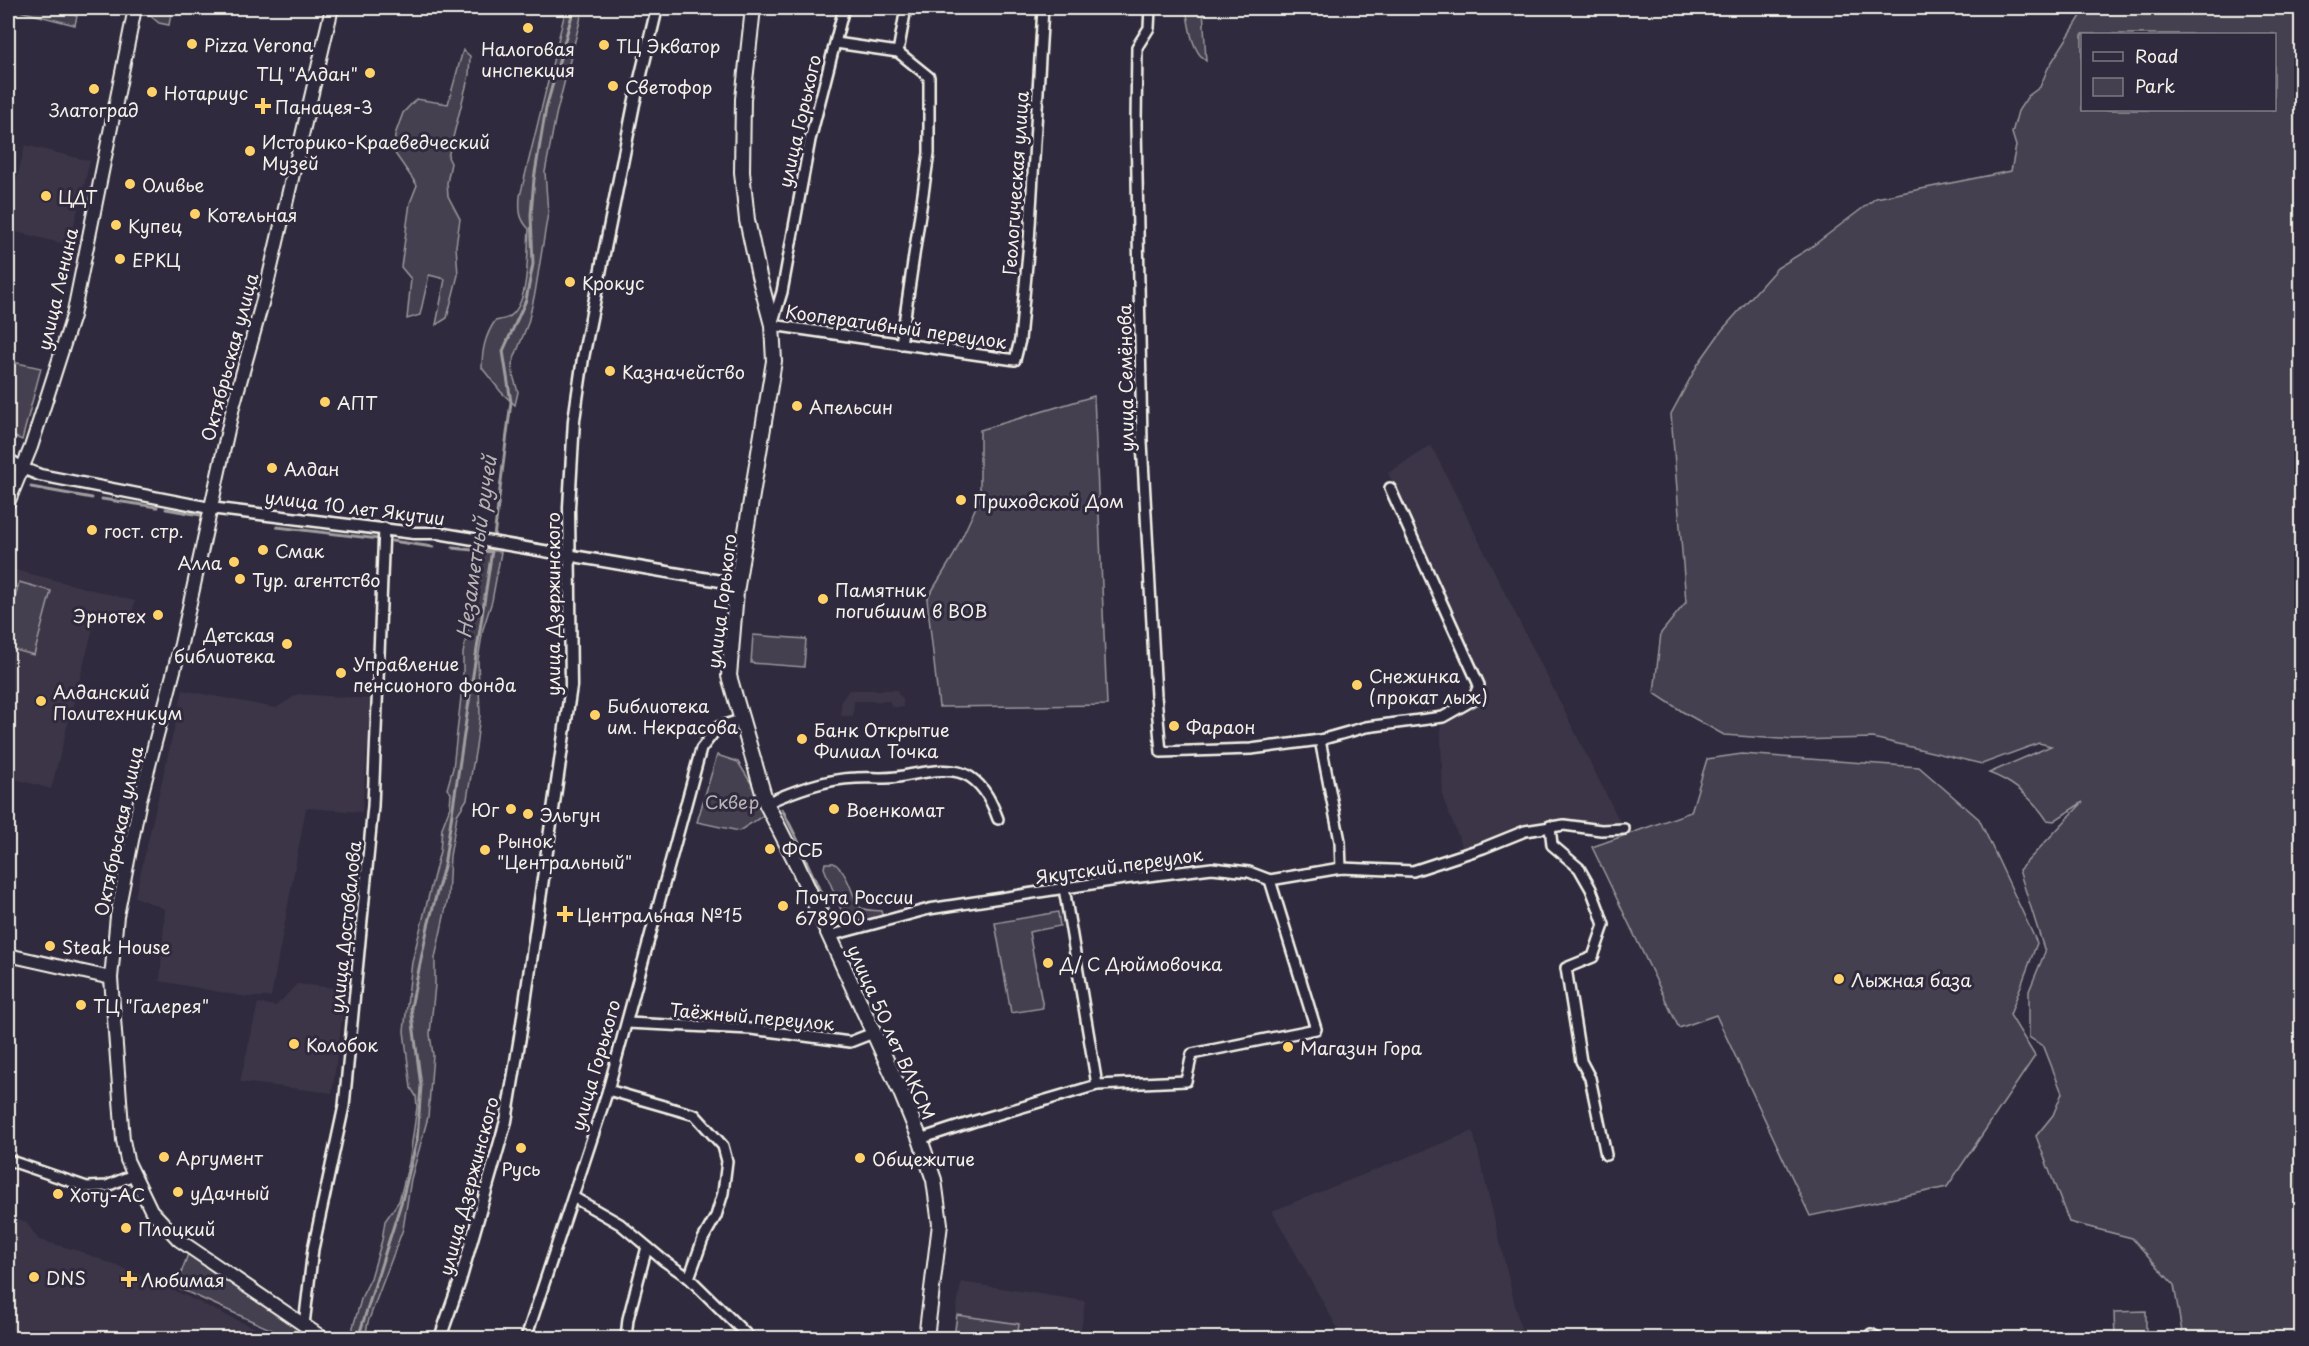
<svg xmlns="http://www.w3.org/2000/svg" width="2309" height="1346" font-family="'Playpen Sans',sans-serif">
	<rect width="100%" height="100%" fill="#2f2a3d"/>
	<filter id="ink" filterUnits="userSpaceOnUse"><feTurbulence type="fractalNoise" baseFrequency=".0167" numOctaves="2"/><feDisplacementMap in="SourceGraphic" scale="12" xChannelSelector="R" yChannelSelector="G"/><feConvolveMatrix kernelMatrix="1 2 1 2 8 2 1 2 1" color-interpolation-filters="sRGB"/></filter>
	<g filter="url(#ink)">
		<!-- built -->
		<g fill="#3b3647">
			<path d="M25,145L90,161L69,245L8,230V216Z"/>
			<path d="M1431,445L1620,822L1605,827L1556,820L1522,824L1463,848L1443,799L1440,710L1483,685L1388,473Z"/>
			<path d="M8,568L135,601L129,625L96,617L51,789L8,777Z"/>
			<path d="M183,690L276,708L298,694L371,699L362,812L306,808L271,997H246L160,981L165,909L135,897Z"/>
			<path d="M849,690H897L899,695L903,698V707H891L890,701H854L853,716H841V701Z"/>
			<path d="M297,984L346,989L332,1093L240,1082L258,1003L276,1006Z"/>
			<path d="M1473,1131L1523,1338H1343L1272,1211Z"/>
			<path d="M8,1216L26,1222L39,1240L79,1251L153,1280L236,1320L281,1338H8Z"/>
			<path d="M961,1282L1085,1301L1080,1338H952Z"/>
		</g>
		<!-- green -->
		<g fill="#454050" stroke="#9c989c" stroke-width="1.5" fill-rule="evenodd">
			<path d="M8,8H42L77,16L75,25Z"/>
			<path d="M148,8H172L169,25L159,23L147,13Z"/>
			<path d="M566,8H582L580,21L556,115L545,172L548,213L535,293L528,323L512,364L513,375L518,392L515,405L501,392L482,368C482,350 485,336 495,321C499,320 506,319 509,317C530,304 527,252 529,229C519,219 519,210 520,196Z"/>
			<path d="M1186,8H1203L1206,61C1191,50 1189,25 1186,8Z"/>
			<path d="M2086,8H2301V1338H2183L2174,1285L2132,1238L2069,1222L2036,1136L2053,1115L2062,1093L2044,1047L2029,1037V991L2045,952L2019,870L2083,802L2054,821L2047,820C2032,798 2014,782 1989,773L2051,746L2039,743L1982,764L1873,738L1794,740L1724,735L1683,712L1654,693L1661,633L1686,602L1671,414L1698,364L1722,330L1777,268L1810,248L1876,198L2011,171L2016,146L2012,133L2018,111L2028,96L2040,87L2048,68ZM2082,34H2274V110H2082Z"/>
			<path d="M463,50L470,56L469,75L448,157L451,163L447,183L448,196L460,219L456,246L458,275L447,318L436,325L445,279L429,275L420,315L407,319L411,279L401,267L410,203L417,185L394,152L395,135L403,113L416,99L448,104Z"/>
			<path d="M8,361L41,368L22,440L8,434Z"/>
			<path d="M1094,396L1107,705L939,707L927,599L954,555L980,498V430Z"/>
			<path d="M480,548L501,552L492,601L483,629L478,660L480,715L476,747L467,799L457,815L455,827L450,856L448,898L435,958V985L430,1034L433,1055L428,1117L411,1179L403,1229L368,1322L365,1338H353V1327L362,1296L371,1278L382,1240L385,1221L399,1201L409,1163L417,1107L416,1096L411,1088L404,1031L412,962L440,851L442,828L450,807L451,793L447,789L453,768L463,679V653L481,577Z"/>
			<path d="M19,582L51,591L34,655L8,648V625Z"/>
			<path d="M753,635L806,639L804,667L751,663Z"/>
			<path d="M1742,754L1919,767L1979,819L2037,943L2010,1015L2035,1056L1947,1187L1810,1216L1716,1015L1679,1028L1592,847L1691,812L1707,759Z"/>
			<path d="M717,755L738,762L769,812L739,831L697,822Z"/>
			<path d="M825,863H834C851,875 853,903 861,908C867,911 875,910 881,911L884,920L848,927L824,868Z"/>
			<path d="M1058,912L1060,926L1029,932L1043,1008L1011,1013L995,923Z"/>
			<path d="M188,1254L303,1331L304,1338H290L176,1287Z"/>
			<path d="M2146,1311V1338H2115L2114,1312Z"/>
			<path d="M957,1315L1019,1324L1017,1338L982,1333L981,1338H954Z"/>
		</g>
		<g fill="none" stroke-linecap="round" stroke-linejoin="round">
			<!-- stream -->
			<g stroke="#a19ea0" stroke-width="3">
				<path d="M31,487L92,498"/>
				<path d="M102,499L157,507"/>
				<path d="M166,509L206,516"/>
				<path d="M277,527L379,539"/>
				<path d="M392,541L433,547"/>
				<path d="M453,548L492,552"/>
				<path d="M782,809L800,845"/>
				<path d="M805,858L837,928"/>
				<path d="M358,1338L402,1200L417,1140L421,1086L411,1007L428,926L444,866L494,537L511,402L503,351L526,300L533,264L531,215L534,179L546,108L574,8"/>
			</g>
			<!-- minor casing -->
			<g stroke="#f4f1e8" stroke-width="14">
				<g id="minor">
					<path d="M844,8L810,140L782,292L772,325L1015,360L1020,340L1029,242L1043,8"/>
					<path d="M1150,8L1149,28L1137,47L1136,124L1142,442L1156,696L1161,752L1251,749L1320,740L1366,727L1443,717L1473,700L1479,685L1390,488"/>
					<path d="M836,43L898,52L929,77V153L901,344"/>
					<path d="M898,52L906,8"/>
					<path d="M1320,740L1340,841L1341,868"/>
					<path d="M766,803C794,791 825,779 856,778C869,777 884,779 897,777C918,774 951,764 970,777C985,787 992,803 998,819"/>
					<path d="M1550,826L1552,845L1579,868L1591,889L1599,910L1604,925L1593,957L1566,968L1581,1061L1590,1078L1606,1155"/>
					<path d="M1064,888L1097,1085"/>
					<path d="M829,936L929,909L1124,879L1212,868L1249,872L1270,880L1341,868L1413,871L1483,848L1525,831L1564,825L1601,830L1624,829"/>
					<path d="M627,1023L751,1029L850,1042L873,1033"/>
					<path d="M608,1090L695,1115L723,1146L727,1161L723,1193L716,1216L703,1239L689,1278"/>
					<path d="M920,1139L975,1121L1097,1085L1186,1081L1192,1054L1316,1029L1270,880"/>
					<path d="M8,1160L87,1187L107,1186L133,1175"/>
					<path d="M573,1197L620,1224L663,1260L689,1278L750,1338"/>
					<path d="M304,1325L313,1249L344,1106L373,806L384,528"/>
					<path d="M1871,1334L1878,1338"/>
					<path d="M526,1338L608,1090L701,749L718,727L740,720"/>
					<path d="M626,1338L628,1319L647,1247"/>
				</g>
			</g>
			<!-- tertiary casing -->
			<g stroke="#f4f1e8" stroke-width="15">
				<g id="tertiary">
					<path d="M8,459L22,468L40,475L210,508L414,533H438L738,584"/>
					<path d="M440,1338L460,1281L506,1121L520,1037L571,686L569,507L574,420L583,358L634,104L657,8"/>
				</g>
			</g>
			<!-- secondary casing -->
			<g stroke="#f4f1e8" stroke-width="16">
				<g id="secondary">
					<path d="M8,503L31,447L73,316L135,8"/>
					<path d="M8,955L111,978"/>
					<path d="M323,1338L179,1240L151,1210L127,1160L123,1140L111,978L117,916L140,800L181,644L233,407L266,289L332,8"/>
				</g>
			</g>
			<!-- primary casing -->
			<g stroke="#f4f1e8" stroke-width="18">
				<path id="primary" d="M753,8L743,99L742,172L747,220L759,276L772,325L774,361L736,592L729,676L766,803L794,858L902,1095L920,1139L934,1180L940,1224L926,1338"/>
			</g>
			<!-- minor -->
			<use href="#minor" stroke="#2f2a3d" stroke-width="9"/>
			<!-- tertiary -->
			<use href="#tertiary" stroke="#2f2a3d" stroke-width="10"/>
			<!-- secondary -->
			<use href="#secondary" stroke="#2f2a3d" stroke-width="12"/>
			<!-- primary -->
			<use href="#primary" stroke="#2f2a3d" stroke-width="14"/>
		</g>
	</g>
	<!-- markers -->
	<g fill="#ffd166" stroke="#2f2a3d" stroke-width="2">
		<circle cx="528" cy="28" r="6"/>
		<circle cx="192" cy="44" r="6"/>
		<circle cx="604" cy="45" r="6"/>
		<circle cx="370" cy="73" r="6"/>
		<circle cx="613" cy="86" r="6"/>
		<circle cx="94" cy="89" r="6"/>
		<circle cx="152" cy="92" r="6"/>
		<path d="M260 97h6v6h6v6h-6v6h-6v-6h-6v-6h6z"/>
		<circle cx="250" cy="151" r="6"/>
		<circle cx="130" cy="184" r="6"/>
		<circle cx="46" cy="196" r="6"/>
		<circle cx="195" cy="214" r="6"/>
		<circle cx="116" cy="225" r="6"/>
		<circle cx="120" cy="259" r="6"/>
		<circle cx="570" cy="282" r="6"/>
		<circle cx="610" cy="371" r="6"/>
		<circle cx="325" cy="402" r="6"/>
		<circle cx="797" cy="406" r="6"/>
		<circle cx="272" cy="468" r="6"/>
		<circle cx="961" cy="500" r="6"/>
		<circle cx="92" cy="530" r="6"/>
		<circle cx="263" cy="550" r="6"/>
		<circle cx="234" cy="562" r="6"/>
		<circle cx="240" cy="579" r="6"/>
		<circle cx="823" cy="599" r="6"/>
		<circle cx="158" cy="615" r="6"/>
		<circle cx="287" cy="644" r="6"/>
		<circle cx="341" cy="673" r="6"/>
		<circle cx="1357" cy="685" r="6"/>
		<circle cx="41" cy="701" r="6"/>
		<circle cx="595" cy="715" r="6"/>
		<circle cx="1174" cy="726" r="6"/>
		<circle cx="802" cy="739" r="6"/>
		<circle cx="511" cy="809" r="6"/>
		<circle cx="834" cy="809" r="6"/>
		<circle cx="528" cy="814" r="6"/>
		<circle cx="770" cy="849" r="6"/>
		<circle cx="485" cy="850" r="6"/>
		<circle cx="783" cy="906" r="6"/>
		<path d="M562 905h6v6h6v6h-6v6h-6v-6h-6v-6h6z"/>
		<circle cx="50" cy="946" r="6"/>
		<circle cx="1048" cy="963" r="6"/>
		<circle cx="1839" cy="979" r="6"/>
		<circle cx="81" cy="1005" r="6"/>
		<circle cx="294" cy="1044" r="6"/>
		<circle cx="1288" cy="1047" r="6"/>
		<circle cx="521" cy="1148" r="6"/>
		<circle cx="164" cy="1157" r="6"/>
		<circle cx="860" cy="1158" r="6"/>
		<circle cx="178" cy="1192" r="6"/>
		<circle cx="58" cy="1194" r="6"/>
		<circle cx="126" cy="1228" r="6"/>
		<circle cx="34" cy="1277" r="6"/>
		<path d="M126 1270h6v6h6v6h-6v6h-6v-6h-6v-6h6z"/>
	</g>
	<g text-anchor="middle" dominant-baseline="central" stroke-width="6" stroke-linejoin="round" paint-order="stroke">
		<!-- poi labels -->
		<g font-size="18" fill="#f4f1e8" stroke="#2f2a3d" text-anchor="start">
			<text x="204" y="44">Pizza Verona</text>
			<text x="616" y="45">ТЦ Экватор</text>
			<text x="528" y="48" text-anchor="middle">Налоговая<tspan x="528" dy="21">инспекция</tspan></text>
			<text x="358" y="73" text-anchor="end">ТЦ "Алдан"</text>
			<text x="625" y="86">Светофор</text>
			<text x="164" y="92">Нотариус</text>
			<text x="275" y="106">Панацея-3</text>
			<text x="94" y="109" text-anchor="middle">Златоград</text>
			<text x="262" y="141">Историко-Краеведческий<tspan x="262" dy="21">Музей</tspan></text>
			<text x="142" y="184">Оливье</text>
			<text x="58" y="196">ЦДТ</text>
			<text x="207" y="214">Котельная</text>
			<text x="128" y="225">Купец</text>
			<text x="132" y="259">ЕРКЦ</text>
			<text x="582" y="282">Крокус</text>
			<text x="622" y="371">Казначейство</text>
			<text x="337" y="402">АПТ</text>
			<text x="809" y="406">Апельсин</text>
			<text x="284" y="468">Алдан</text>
			<text x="973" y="500">Приходской Дом</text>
			<text x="104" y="530">гост. стр.</text>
			<text x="275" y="550">Смак</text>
			<text x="222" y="562" text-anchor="end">Алла</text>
			<text x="252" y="579">Тур. агентство</text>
			<text x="835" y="589">Памятник<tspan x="835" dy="21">погибшим в ВОВ</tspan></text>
			<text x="146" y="615" text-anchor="end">Эрнотех</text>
			<text x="275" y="634" text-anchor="end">Детская<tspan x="275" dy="21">библиотека</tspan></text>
			<text x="353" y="663">Управление<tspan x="353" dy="21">пенсионого фонда</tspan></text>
			<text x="1369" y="675">Снежинка<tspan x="1369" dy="21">(прокат лыж)</tspan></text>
			<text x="53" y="691">Алданский<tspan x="53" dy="21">Политехникум</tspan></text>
			<text x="607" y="705">Библиотека<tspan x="607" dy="21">им. Некрасова</tspan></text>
			<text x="1186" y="726">Фараон</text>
			<text x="814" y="729">Банк Открытие<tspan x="814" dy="21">Филиал Точка</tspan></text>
			<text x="499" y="809" text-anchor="end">Юг</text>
			<text x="846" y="809">Военкомат</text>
			<text x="540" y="814">Эльгун</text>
			<text x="497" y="840">Рынок<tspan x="497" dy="21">"Центральный"</tspan></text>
			<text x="782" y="849">ФСБ</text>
			<text x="795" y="896">Почта России<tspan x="795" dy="21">678900</tspan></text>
			<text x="577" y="914">Центральная №15</text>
			<text x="62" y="946">Steak House</text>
			<text x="1060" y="963">Д/ С Дюймовочка</text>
			<text x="1851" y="979">Лыжная база</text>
			<text x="93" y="1005">ТЦ "Галерея"</text>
			<text x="306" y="1044">Колобок</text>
			<text x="1300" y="1047">Магазин Гора</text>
			<text x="176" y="1157">Аргумент</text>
			<text x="872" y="1158">Общежитие</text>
			<text x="521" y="1168" text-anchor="middle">Русь</text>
			<text x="190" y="1192">уДачный</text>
			<text x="70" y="1194">Хоту-АС</text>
			<text x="138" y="1228">Плоцкий</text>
			<text x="46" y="1277">DNS</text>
			<text x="141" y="1279">Любимая</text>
		</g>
		<!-- street labels -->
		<g font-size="18" fill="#f4f1e8" stroke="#2f2a3d">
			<text transform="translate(799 121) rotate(-77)">улица Горького</text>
			<text transform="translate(1015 183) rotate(-86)">Геологическая улица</text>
			<text transform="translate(57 289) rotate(-77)">улица Ленина</text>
			<text transform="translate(896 326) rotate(8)">Кооперативный переулок</text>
			<text transform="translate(229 357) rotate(-75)">Октябрьская улица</text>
			<text transform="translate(1125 378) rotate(-91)">улица Семёнова</text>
			<text transform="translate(355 507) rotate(7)">улица 10 лет Якутии</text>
			<text transform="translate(721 601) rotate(-83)">улица Горького</text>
			<text transform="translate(552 604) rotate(-90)">улица Дзержинского</text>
			<text transform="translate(118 831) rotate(-78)">Октябрьская улица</text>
			<text transform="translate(1119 865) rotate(-8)">Якутский переулок</text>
			<text transform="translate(345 927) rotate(-84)">улица Достовалова</text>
			<text transform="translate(752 1016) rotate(5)">Таёжный переулок</text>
			<text transform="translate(892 1032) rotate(66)">улица 50 лет ВЛКСМ</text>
			<text transform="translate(595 1065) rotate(-74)">улица Горького</text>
			<text transform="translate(468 1186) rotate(-75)">улица Дзержинского</text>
		</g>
		<!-- park labels -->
		<g font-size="18" fill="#b7b3b3" stroke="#2f2a3d">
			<text x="732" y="801">Сквер</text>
		</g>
		<!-- water labels -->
		<g font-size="20" font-style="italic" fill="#b6b2b2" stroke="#2f2a3d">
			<text transform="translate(476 547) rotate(-82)">Незаметный ручей</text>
		</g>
	</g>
	<!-- margin -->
	<rect width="2309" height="1346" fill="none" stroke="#2f2a3d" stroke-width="30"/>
	<rect x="15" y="15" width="2279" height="1316" fill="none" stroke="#f4f1e8" stroke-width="2" filter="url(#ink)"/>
	<!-- legend -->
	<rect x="2081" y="33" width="195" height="78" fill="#2f2a3d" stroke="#7e7a81" stroke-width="1.5"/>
	<rect x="2093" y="52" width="30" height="9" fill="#2f2a3d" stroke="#7e7a81" stroke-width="1.5"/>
	<text x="2135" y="63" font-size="18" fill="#f4f1e8">Road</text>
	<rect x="2093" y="78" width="30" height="18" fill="#454050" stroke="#7e7a81" stroke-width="1.5"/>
	<text x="2135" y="93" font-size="18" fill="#f4f1e8">Park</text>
</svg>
